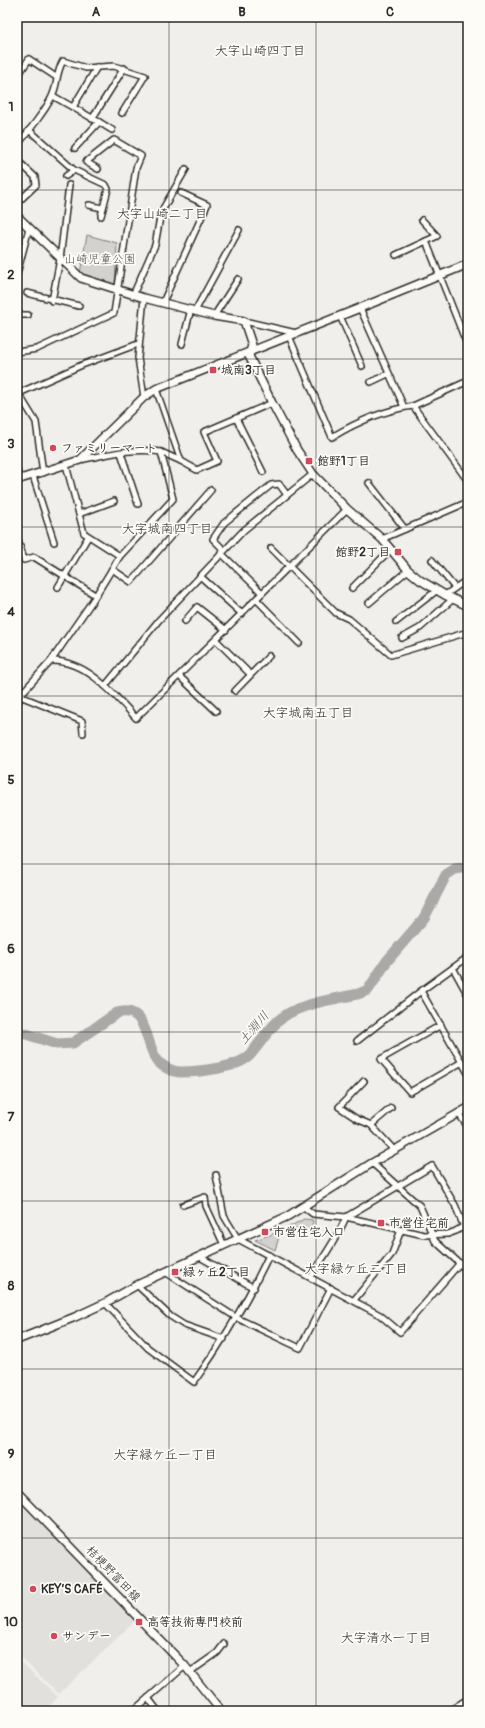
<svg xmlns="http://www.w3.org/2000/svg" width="485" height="1728" font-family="Pangolin,'Klee One',sans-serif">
	<rect width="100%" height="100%" fill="#f0efeb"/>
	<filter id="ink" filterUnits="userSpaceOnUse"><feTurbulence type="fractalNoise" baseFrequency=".025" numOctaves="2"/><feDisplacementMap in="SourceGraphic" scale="8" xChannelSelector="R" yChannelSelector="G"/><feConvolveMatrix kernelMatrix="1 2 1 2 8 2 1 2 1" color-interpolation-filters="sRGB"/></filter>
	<g filter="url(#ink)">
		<!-- built -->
		<g fill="#e1e0dc">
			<path d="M17,1500L136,1620L59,1694L17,1654Z"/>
			<path d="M17,1658L58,1697L45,1711H17Z"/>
		</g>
		<!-- green -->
		<g fill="#d3d2cf" stroke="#7f7e7d">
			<path d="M87,235L117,243L115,285L80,273Z"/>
			<path d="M304,1219L313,1220L312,1233L287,1228Z"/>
			<path d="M281,1231L275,1250L255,1240Z"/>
		</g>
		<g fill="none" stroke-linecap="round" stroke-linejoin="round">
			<!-- river -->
			<path stroke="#aaa9a7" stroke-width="11" d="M17,1031L57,1044L73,1043L117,1013C148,1004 145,1045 157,1060C162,1067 173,1072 181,1072C198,1072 236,1068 249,1056C260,1044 269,1027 283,1017C301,1003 336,999 358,994L368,990L387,961L424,918L446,875L455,869L468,867"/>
			<!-- street casing -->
			<g stroke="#2b2b2b" stroke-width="8">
				<g id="street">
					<path d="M17,77L29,59L56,77"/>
					<path d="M53,96L99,122L75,148"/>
					<path d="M73,107L97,67"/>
					<path d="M92,119L124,68"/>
					<path d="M99,122L112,130"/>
					<path d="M29,130L74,170L106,185L108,189L101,216"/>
					<path d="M17,145C26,135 49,106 53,94C58,82 56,73 63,61L86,68L114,66L145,76L122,113"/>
					<path d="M17,160L35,177L36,185L17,203"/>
					<path d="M66,176L74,170"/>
					<path d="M89,205L102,208"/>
					<path d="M426,241L468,347"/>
					<path d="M396,255L437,236L422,220"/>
					<path d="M17,274L29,228"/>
					<path d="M27,293L79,306"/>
					<path d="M133,295L155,245L161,212L186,169"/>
					<path d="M52,301L60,259L69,185"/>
					<path d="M163,302L207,205L181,193"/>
					<path d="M360,308L404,407"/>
					<path d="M195,311L239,230"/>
					<path d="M17,315H28"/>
					<path d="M214,316L238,279"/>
					<path d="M340,316L362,366"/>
					<path d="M244,321L296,333"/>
					<path d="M289,336L332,437C357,422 384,410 413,406L468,381"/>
					<path d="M182,344L191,309"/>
					<path d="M17,352L37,349L114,313L136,168L141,156L114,140L86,162L98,169"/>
					<path d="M371,382L388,374"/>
					<path d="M156,389L181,461L197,470L217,461L204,432L272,403"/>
					<path d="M17,391L36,422L43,473"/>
					<path d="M17,394L82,365L138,344"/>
					<path d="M144,397L138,358L144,298"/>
					<path d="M413,406L468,481"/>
					<path d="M236,418L263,472"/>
					<path d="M161,452L181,461"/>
					<path d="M121,453L138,504"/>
					<path d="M66,465L84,533L120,556"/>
					<path d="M17,470L19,479"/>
					<path d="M33,476L54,542"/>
					<path d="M369,483L405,529"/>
					<path d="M79,514L114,501"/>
					<path d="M17,536L24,560L34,557L95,595"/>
					<path d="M382,539L468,502"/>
					<path d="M271,548L336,613L349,619L391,655L468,632"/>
					<path d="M224,550L213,539L224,523L271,485L279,484L287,495"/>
					<path d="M221,553L262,593"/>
					<path d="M432,560L455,588"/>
					<path d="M112,569L131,582L211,490"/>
					<path d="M200,576L242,614"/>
					<path d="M58,587L88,537"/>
					<path d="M352,588L391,549"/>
					<path d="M445,595L468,579"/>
					<path d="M256,599L299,643"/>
					<path d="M369,603L408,570"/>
					<path d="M185,621L197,607L226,630"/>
					<path d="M396,622L436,591"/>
					<path d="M402,638L420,628L453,599"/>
					<path d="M216,640L250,674"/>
					<path d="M51,661C86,660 114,694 136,718L347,509"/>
					<path d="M179,676L216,711"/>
					<path d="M105,686L159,620L244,530L313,474"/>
					<path d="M235,691L269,656"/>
					<path d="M20,696L82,721L83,733"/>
					<path d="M17,704L23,692L51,661L93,600L120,556L173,499L161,452C134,447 106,455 80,460"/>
					<path d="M453,968L468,995"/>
					<path d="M421,991L468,1073"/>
					<path d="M441,1025L381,1059L410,1092L462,1062"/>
					<path d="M357,1041L421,991L468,957"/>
					<path d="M364,1081L339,1107L357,1119L371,1125L394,1150"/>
					<path d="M458,1113L468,1127"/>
					<path d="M371,1125L391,1108"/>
					<path d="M372,1163L420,1206L435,1241L468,1271"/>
					<path d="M216,1175L224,1216L238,1239L380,1315L400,1332L460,1263"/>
					<path d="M183,1205L205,1197L206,1206L224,1245"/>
					<path d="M304,1207L313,1214L346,1217L424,1235L448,1234L456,1231L468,1224"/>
					<path d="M200,1257L254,1288"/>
					<path d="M165,1272L237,1318L300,1348L331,1288"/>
					<path d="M311,1277C323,1257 337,1239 346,1217L432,1166L455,1205L464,1227"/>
					<path d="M137,1285L170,1316L184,1325L224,1339"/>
					<path d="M354,1300L392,1254L401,1230"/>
					<path d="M105,1303L148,1348L194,1382C223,1341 248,1300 269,1255"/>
					<path d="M190,1672L217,1653L224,1644"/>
					<path d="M148,1698L158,1711"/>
					<path d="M133,1711L185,1666"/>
				</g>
			</g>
			<!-- secondary casing -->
			<g stroke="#2b2b2b" stroke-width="10">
				<g id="secondary">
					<path d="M17,216L81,278L144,298L214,316L244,321L252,345L249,356L272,403L297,450L313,474L347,509L382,539L408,570L420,580L445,595L468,606"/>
					<path d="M17,480L80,460L144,397L156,389L360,308L468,264"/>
					<path d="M17,1340L75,1317L105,1303L137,1285L288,1216L372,1163L468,1108"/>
					<path d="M17,1492L185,1666L221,1711"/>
					<path d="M451,1711L468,1700"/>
				</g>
			</g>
			<!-- street -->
			<use href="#street" stroke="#fdfcf7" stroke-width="5"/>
			<!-- secondary -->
			<use href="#secondary" stroke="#fdfcf7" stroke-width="7"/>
		</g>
	</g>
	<!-- grid -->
	<path fill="none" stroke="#2b2b2b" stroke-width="1" stroke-opacity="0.55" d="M169,17V1711M316,17V1711M17,190H468M17,359H468M17,527H468M17,696H468M17,864H468M17,1032H468M17,1201H468M17,1369H468M17,1538H468"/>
	<!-- markers -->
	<g fill="#d1495b" stroke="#fdfcf7" stroke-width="1.5">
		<rect x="209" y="366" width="8" height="8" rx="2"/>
		<circle cx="53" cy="448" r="4"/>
		<rect x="305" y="457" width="8" height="8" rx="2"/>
		<rect x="394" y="548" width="8" height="8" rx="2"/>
		<rect x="377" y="1219" width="8" height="8" rx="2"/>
		<rect x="261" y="1228" width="8" height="8" rx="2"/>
		<rect x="171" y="1268" width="8" height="8" rx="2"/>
		<circle cx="33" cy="1589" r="4"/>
		<rect x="135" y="1618" width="8" height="8" rx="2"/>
		<circle cx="54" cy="1636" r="4"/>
	</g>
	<g text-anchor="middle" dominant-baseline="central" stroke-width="3.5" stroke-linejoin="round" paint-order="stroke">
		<!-- park labels -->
		<g font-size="12" fill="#555554" stroke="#fdfcf7">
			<text x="100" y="259">山崎児童公園</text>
		</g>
		<!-- poi labels -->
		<g font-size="12" font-weight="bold" fill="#2b2b2b" stroke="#fdfcf7" text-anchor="start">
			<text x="221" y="370">城南3丁目</text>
			<text x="61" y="448">ファミリーマート</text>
			<text x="317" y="461">館野1丁目</text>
			<text x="390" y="552" text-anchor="end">館野2丁目</text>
			<text x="389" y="1223">市営住宅前</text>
			<text x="273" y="1232">市営住宅入口</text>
			<text x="183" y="1272">緑ヶ丘2丁目</text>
			<text x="41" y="1589">KEY’S CAFÉ</text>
			<text x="147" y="1622">高等技術専門校前</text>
			<text x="62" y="1636">サンデー</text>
		</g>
		<!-- street labels -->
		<g font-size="12" fill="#2b2b2b" stroke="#fdfcf7">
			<text transform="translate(113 1574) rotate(46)">桔梗野富田線</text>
		</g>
		<!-- neighbourhood labels -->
		<g font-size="13" fill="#2b2b2b" stroke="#fdfcf7">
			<text x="260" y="51">大字山崎四丁目</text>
			<text x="162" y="214">大字山崎二丁目</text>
			<text x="167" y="529">大字城南四丁目</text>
			<text x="308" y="713">大字城南五丁目</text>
			<text x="356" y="1269">大字緑ケ丘二丁目</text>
			<text x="165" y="1455">大字緑ケ丘一丁目</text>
			<text x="386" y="1638">大字清水一丁目</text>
		</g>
		<!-- water labels -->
		<g font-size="13" font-style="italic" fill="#575756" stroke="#fdfcf7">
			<text transform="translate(254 1028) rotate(-49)">土淵川</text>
		</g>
	</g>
	<!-- margin -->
	<rect width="485" height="1728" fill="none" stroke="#fdfcf7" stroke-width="44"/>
	<rect x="22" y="22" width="441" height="1684" fill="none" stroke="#2b2b2b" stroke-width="1.5"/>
	<g font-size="13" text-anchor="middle" font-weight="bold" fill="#2b2b2b">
		<text x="96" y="16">A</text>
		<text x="242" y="16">B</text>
		<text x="390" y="16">C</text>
		<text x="11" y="111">1</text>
		<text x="11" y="279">2</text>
		<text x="11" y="448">3</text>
		<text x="11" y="616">4</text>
		<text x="11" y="784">5</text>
		<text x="11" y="953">6</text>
		<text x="11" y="1121">7</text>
		<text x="11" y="1290">8</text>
		<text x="11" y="1458">9</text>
		<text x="11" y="1626">10</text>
	</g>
</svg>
